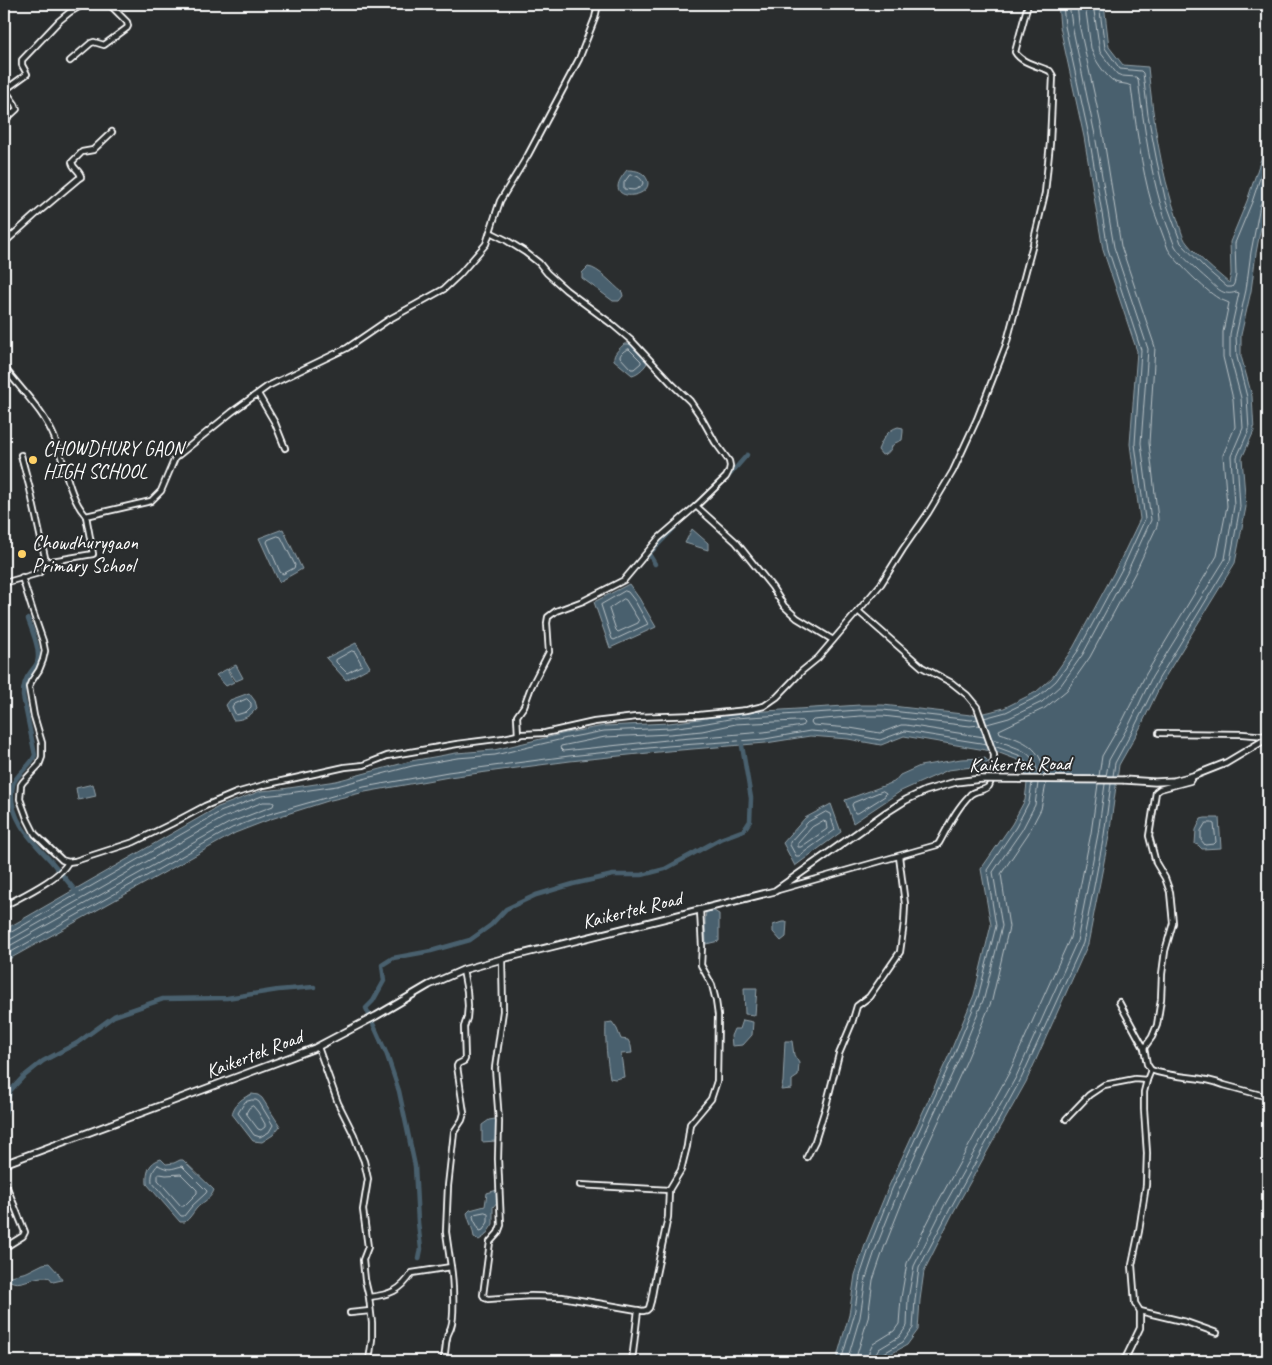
<svg xmlns="http://www.w3.org/2000/svg" width="1272" height="1365" font-family="Caveat,sans-serif">
	<rect width="100%" height="100%" fill="#2a2d2e"/>
	<filter id="ink" filterUnits="userSpaceOnUse"><feTurbulence type="fractalNoise" baseFrequency=".02" numOctaves="2"/><feDisplacementMap in="SourceGraphic" scale="10" xChannelSelector="R" yChannelSelector="G"/><feConvolveMatrix kernelMatrix="1 2 1 2 8 2 1 2 1" color-interpolation-filters="sRGB"/></filter>
	<g filter="url(#ink)">
		<!-- water -->
		<g fill="#4a616e" stroke="#92a0a8">
			<path d="M1058,4H1104L1109,47L1123,65L1148,67C1153,118 1160,170 1177,218C1180,226 1182,237 1187,243C1199,258 1215,271 1229,283L1231,274L1230,242L1247,201L1268,138V197L1265,206L1256,253L1251,291L1241,335V356L1252,396L1254,431L1242,458L1246,507L1235,563L1162,682L1140,728L1119,765L1109,836L1088,944L1026,1082L954,1211L924,1271L920,1300L918,1330L907,1345L887,1356V1361H836L849,1315L855,1275L866,1242L888,1188L949,1055L974,995L991,925L981,869L1012,824L1025,800L1027,783L1024,766L1018,760L997,752L904,736L881,745L848,739L810,736L766,743L668,751L570,761L449,777L365,792L331,800L271,819L235,833L4,962V930L218,807L261,791L282,789L336,781L411,761L456,753L494,750L566,733L604,726L669,723L700,719L735,713L860,705H883L971,715L989,712L1004,708L1036,692L1052,678L1073,648L1118,565L1140,519L1130,444L1137,351L1103,250L1084,137L1060,27Z"/>
			<path d="M627,170C634,170 641,171 645,176C659,194 619,203 618,187C618,181 623,175 627,170Z"/>
			<path d="M588,267C599,268 613,285 622,292L623,296L619,301H613L582,278V273Z"/>
			<path d="M624,344H630L648,360C647,366 638,374 632,375L614,360C613,353 620,349 624,344Z"/>
			<path d="M898,427L903,428V432L902,440C900,441 897,442 895,443C889,448 892,453 882,455L878,450C882,440 887,430 898,427Z"/>
			<path d="M283,529L302,569L279,582L259,538Z"/>
			<path d="M692,529L708,543V550L685,543Z"/>
			<path d="M629,584L639,598L656,627L610,648L594,602Z"/>
			<path d="M356,643L370,667L346,680L326,658Z"/>
			<path d="M236,665L243,678L236,681L228,669Z"/>
			<path d="M227,669L234,682L226,686L216,675Z"/>
			<path d="M249,693L255,701L257,708C250,716 244,720 233,720L226,705L230,700Z"/>
			<path d="M985,758L989,762L980,766L948,770L901,791L853,823L845,800L894,782L900,775L920,766L961,759Z"/>
			<path d="M93,784L96,796L78,800L76,788Z"/>
			<path d="M831,804L841,832L795,866L783,843L805,818Z"/>
			<path d="M1205,818H1219L1221,848L1202,849L1198,845L1195,844L1196,830L1201,819Z"/>
			<path d="M706,911H714L719,914V941L706,944L705,920Z"/>
			<path d="M782,922H787L786,937L781,941L773,932V925Z"/>
			<path d="M744,988H757L755,1015L745,1014Z"/>
			<path d="M743,1020L753,1022L752,1035L743,1045L732,1046L731,1036L734,1029H740Z"/>
			<path d="M612,1022L617,1029L621,1039L628,1040L631,1046L632,1053L621,1054L624,1077L615,1079L610,1078C607,1060 605,1041 606,1023Z"/>
			<path d="M785,1041H792L794,1055L799,1063L798,1076L792,1080V1089L781,1090L783,1082Z"/>
			<path d="M252,1094L258,1095L262,1098L280,1126L273,1135L262,1142L253,1141L232,1114C235,1103 242,1098 252,1094Z"/>
			<path d="M495,1119L497,1121L496,1141L482,1142V1125L489,1120Z"/>
			<path d="M161,1159L166,1164L174,1163L180,1160H183L214,1190C211,1199 202,1202 196,1209C192,1214 190,1218 185,1222H180L147,1184C146,1172 149,1162 161,1159Z"/>
			<path d="M497,1190L498,1201L493,1207V1224L485,1236L479,1240L474,1237C473,1228 469,1222 467,1213L470,1210L485,1206L487,1193Z"/>
			<path d="M49,1263L58,1273L62,1280L53,1282L50,1278C49,1277 41,1277 41,1277C30,1278 20,1286 10,1281L11,1276L27,1272L43,1264Z"/>
		</g>
		<g fill="none" stroke-linecap="round" stroke-linejoin="round">
			<!-- shore -->
			<g stroke="#b7c0c5" stroke-width="1">
				<path d="M1085,4L1091,48C1093,58 1106,77 1115,82C1120,84 1126,83 1131,86C1136,126 1141,166 1152,205C1157,220 1163,235 1168,249C1175,261 1206,291 1218,298C1221,300 1225,301 1229,303L1223,332V357L1233,399L1235,427L1223,455L1227,506L1217,556L1146,674L1123,720L1102,756L1099,776"/>
				<path d="M1093,4L1100,52L1117,74L1122,76L1136,77L1138,79C1144,128 1151,178 1167,225C1170,232 1172,240 1175,246C1180,255 1199,272 1207,279C1216,287 1223,297 1236,292L1239,293L1230,334V356L1241,398L1243,428L1231,456L1234,506L1225,559L1152,677L1130,723L1109,760L1106,776"/>
				<path d="M1099,4L1105,48L1120,69L1141,71L1143,73L1148,115L1157,162L1166,202L1181,243L1206,269L1227,287H1232L1234,284L1236,275L1235,243L1252,202L1268,154"/>
				<path d="M630,175C636,175 641,177 643,183L641,187L634,190L624,189V183Z"/>
				<path d="M629,349L641,361V363L634,369H631L620,357C620,354 625,349 629,349Z"/>
				<path d="M278,536L281,537L295,565L294,568L283,574L280,572L267,542L268,540Z"/>
				<path d="M625,591L628,592L635,601L648,624L614,640L612,639L601,605Z"/>
				<path d="M624,599L626,600L639,621L638,623L618,632L616,630L609,609Z"/>
				<path d="M352,651L355,652L362,665L347,673L336,662V660Z"/>
				<path d="M247,699L251,703V707L246,712L236,715L232,707L233,705Z"/>
				<path d="M984,718L1006,712L1039,696L1056,681L1078,651L1123,567L1145,519L1135,444L1141,350L1108,249L1089,136L1065,26L1063,4"/>
				<path d="M802,721L804,723L802,726L764,732L667,740L563,751L560,748L561,746L605,737L670,734L702,731L736,724Z"/>
				<path d="M987,724L1009,718L1042,702L1061,685L1083,654L1128,570L1151,520L1141,443L1148,349L1114,247L1095,135L1072,25L1069,4"/>
				<path d="M980,725L970,726L883,716H860L813,720L811,722L813,725L850,728L880,733L901,725H906L984,737"/>
				<path d="M992,739C999,741 1005,743 1012,746C1028,752 1035,757 1038,775"/>
				<path d="M994,746L1021,756L1028,764L1031,775"/>
				<path d="M1045,775C1041,747 1025,741 1000,733L999,730L1045,708L1067,690L1090,657L1135,573L1157,526L1158,519L1149,443L1155,347L1121,246L1103,134L1079,24L1077,4"/>
				<path d="M1113,776L1115,763L1135,726L1158,680L1230,561L1240,507L1237,457L1249,430L1247,397L1237,357L1236,335L1246,290L1251,252L1260,205L1263,200L1268,199"/>
				<path d="M883,791L886,793L885,796L858,813H855L852,805L853,803Z"/>
				<path d="M826,812L830,814L835,830L799,856H796L790,845V842L808,822Z"/>
				<path d="M823,821L826,822L827,829L801,847H798V843L812,827Z"/>
				<path d="M1206,823H1212L1214,824L1216,842L1214,844L1205,845L1201,840V831Z"/>
				<path d="M4,934H8L220,812L262,796L282,794L337,786L412,766L457,758L495,755L567,738L604,731L670,728L701,724L735,718L860,710H883L971,720L978,719"/>
				<path d="M4,941L11,939L223,818L263,802H272L274,803L273,806L229,823L4,949"/>
				<path d="M4,956L232,828L269,814L364,787L448,772L569,756L668,746L765,739L810,731L849,734L880,740L905,731L987,744"/>
				<path d="M252,1100H256L259,1102L273,1125L269,1132L260,1137L254,1135L238,1113L245,1102Z"/>
				<path d="M253,1106L258,1112L265,1124V1127L261,1130L258,1129L246,1113L249,1108Z"/>
				<path d="M158,1165C170,1171 170,1169 182,1166L207,1191L206,1193L192,1206L184,1216H181L152,1182C151,1176 153,1169 158,1165Z"/>
				<path d="M160,1174L166,1175L181,1174L197,1190V1193L184,1206H181L158,1180V1176Z"/>
				<path d="M485,1212L488,1213V1222L483,1230L480,1231L474,1220L473,1216L475,1214Z"/>
				<path d="M841,1361L854,1316L860,1276L871,1243L892,1189L953,1057L978,997L996,926L987,870L1016,827L1029,802L1032,783"/>
				<path d="M847,1361L860,1317L866,1278L877,1245L898,1192L959,1059L984,998L1002,926L993,872L1022,830L1035,805L1038,783"/>
				<path d="M855,1361L868,1318L873,1280L884,1248L905,1195L966,1062L992,1000L1009,927L1001,874L1028,834L1041,809L1046,784"/>
				<path d="M868,1361L869,1352L873,1344L894,1331L899,1324L901,1298L907,1263L938,1202L1009,1073L1070,938L1091,833L1098,784"/>
				<path d="M876,1361V1354L879,1349L899,1337L907,1326L908,1299L914,1266L944,1206L1016,1077L1077,941L1098,834L1105,784"/>
				<path d="M882,1361L884,1353L903,1342L913,1328L915,1300L919,1268L950,1209L1021,1079L1083,943L1104,835L1111,784"/>
			</g>
			<!-- canal -->
			<g stroke="#4a616e" stroke-width="4.5">
				<path d="M726,479L747,455"/>
				<path d="M655,564L649,554L678,524"/>
				<path d="M28,619C32,631 41,651 37,663C35,667 32,670 30,673C24,680 23,687 23,696L35,755C31,767 16,773 13,785C6,816 32,841 51,861C60,872 69,883 78,894"/>
				<path d="M4,1117L10,1091L23,1077L43,1061L77,1043L114,1016L163,999L227,998L278,990L314,987"/>
				<path d="M419,1259L421,1249L418,1222L415,1166L399,1091L387,1055L366,1008L373,1001L384,981L382,965L393,958L431,951L470,940L491,925L506,909L536,895L573,884L613,875H642L665,869L720,839L744,830L750,821L751,798L741,740"/>
			</g>
			<!-- minor casing -->
			<g stroke="#fff" stroke-width="8">
				<g id="minor">
					<path d="M70,61L91,43L94,42L104,45L127,28L128,26L127,22L109,4"/>
					<path d="M4,121L17,109L15,104L5,90L27,74L22,65V60L59,21L70,12L84,4"/>
					<path d="M490,232L506,240L525,252L539,263L547,273L566,290L613,325L633,342L673,385L690,401L701,417L715,442L729,461L730,466L729,471L726,477L696,506L736,542L772,587L784,606L797,618L833,640"/>
					<path d="M4,243L34,216L78,179L81,177C80,170 73,169 72,162L82,152L93,150L112,132"/>
					<path d="M4,367C21,390 44,411 55,439C66,465 67,494 86,516"/>
					<path d="M258,394L275,423L285,448"/>
					<path d="M21,455L30,489L46,562"/>
					<path d="M86,516L151,501L161,491L175,458L232,412L268,386L347,348L388,320L444,289L460,274L486,244L500,201L528,155L579,59L595,18L598,4"/>
					<path d="M22,577L33,612L43,641L45,651L43,660L39,670L31,682L29,687L34,716L42,743V757L39,765L23,782L21,785L20,799L27,818L35,834L62,860L68,862L75,861L134,842L171,824L205,806L236,793L264,785L345,767L364,765L387,756L457,744L504,738L522,734L545,733L594,722L636,717L699,715L747,710L764,706L777,697L802,671L818,658L858,611"/>
					<path d="M4,583L39,573L40,572L39,563H40L93,554L86,516"/>
					<path d="M1159,733L1242,734L1268,736"/>
					<path d="M518,736L517,716L524,706L531,687L549,652L547,623L548,617L556,611L583,601L624,580L659,538L696,506"/>
					<path d="M778,890L937,845L939,843C948,827 956,809 969,796C974,789 984,792 989,786C992,781 994,760 994,755L977,707L967,695L952,683L922,667L858,611L881,584L903,549L928,513L953,471L977,419L1006,345L1033,244L1045,193L1050,143L1053,76L1050,71C1039,66 1021,63 1015,52L1028,4"/>
					<path d="M4,906C20,897 61,878 68,862"/>
					<path d="M502,959L503,1011L495,1068L499,1121L498,1159L501,1225L498,1233L490,1242L483,1295L485,1298L488,1299L531,1296L562,1297L643,1311L647,1310L649,1308L651,1301L655,1279L668,1217L669,1190L681,1170L687,1146L690,1124L711,1099L717,1081L718,1015L716,1001L712,985L701,965L702,947L700,910"/>
					<path d="M1119,1002L1144,1048"/>
					<path d="M318,1047L338,1103L354,1135L359,1149L364,1161L368,1179L363,1210L368,1247L363,1260L365,1280L369,1297C389,1295 401,1291 412,1273L451,1267C453,1279 455,1316 451,1327C450,1331 447,1334 447,1338C445,1346 446,1353 443,1361"/>
					<path d="M1151,1070L1147,1064L1144,1048L1152,1037L1157,1025L1161,999L1162,974L1165,951L1173,923L1170,892L1165,878L1156,863L1149,836L1156,792L1160,789L1190,781L1193,776"/>
					<path d="M1066,1119L1089,1095L1104,1085L1135,1079L1147,1080"/>
					<path d="M807,1157L815,1141L826,1106L839,1054L852,1023L857,1006L869,997L900,952L904,923L905,904L899,856"/>
					<path d="M4,1180L25,1232L23,1236L4,1248"/>
					<path d="M580,1185L669,1190"/>
					<path d="M451,1267L446,1232L448,1186L454,1132L462,1120L464,1113L457,1066L458,1064L464,1061L465,1059L464,1027L467,1018L468,1006L467,991L463,970"/>
					<path d="M369,1297L372,1323V1339L369,1361"/>
					<path d="M350,1313L370,1311"/>
					<path d="M1217,1333L1186,1322L1140,1311L1135,1303L1132,1265L1139,1231L1146,1185L1147,1153L1144,1109V1092L1147,1080L1151,1070C1174,1079 1201,1075 1224,1085L1268,1097"/>
					<path d="M632,1361L638,1310"/>
					<path d="M1121,1361L1126,1357L1140,1328V1311"/>
				</g>
			</g>
			<!-- major casing -->
			<g stroke="#fff" stroke-width="9">
				<g id="major">
					<path d="M1124,780L1155,782L1174,781L1193,776L1226,763L1268,738"/>
					<path d="M4,1164L315,1048L376,1016L429,985L463,970L502,959L775,891L887,812L906,800L925,791L942,786L956,782L981,779"/>
				</g>
			</g>
			<!-- minor -->
			<use href="#minor" stroke="#2a2d2e" stroke-width="4.5"/>
			<!-- major -->
			<use href="#major" stroke="#2a2d2e" stroke-width="5.5"/>
			<!-- major-bridge casing -->
			<g stroke="#fff" stroke-width="9" stroke-linecap="butt">
				<path id="major-bridge" d="M981,779L1124,780"/>
			</g>
			<!-- major-bridge -->
			<use href="#major-bridge" stroke="#2a2d2e" stroke-width="5.5"/>
		</g>
	</g>
	<!-- markers -->
	<g fill="#ffd166" stroke="#2a2d2e" stroke-width="2">
		<circle cx="33" cy="460" r="5"/>
		<circle cx="22" cy="554" r="5"/>
	</g>
	<g text-anchor="middle" dominant-baseline="central" stroke-width="4" stroke-linejoin="round" paint-order="stroke">
		<!-- poi labels -->
		<g font-size="20" fill="#fff" stroke="#2a2d2e" text-anchor="start">
			<text x="43" y="448">CHOWDHURY GAON<tspan x="43" dy="23">HIGH SCHOOL</tspan></text>
			<text x="32" y="542">Chowdhurygaon<tspan x="32" dy="23">Primary School</tspan></text>
		</g>
		<!-- street labels -->
		<g font-size="20" fill="#fff" stroke="#2a2d2e">
			<text transform="translate(1020 764) rotate(-1)">Kaikertek Road</text>
			<text transform="translate(632 910) rotate(-14)">Kaikertek Road</text>
			<text transform="translate(254 1054) rotate(-21)">Kaikertek Road</text>
		</g>
	</g>
	<!-- margin -->
	<rect width="1272" height="1365" fill="none" stroke="#2a2d2e" stroke-width="20"/>
	<rect x="10" y="10" width="1252" height="1345" fill="none" stroke="#fff" stroke-width="2" filter="url(#ink)"/>
</svg>
